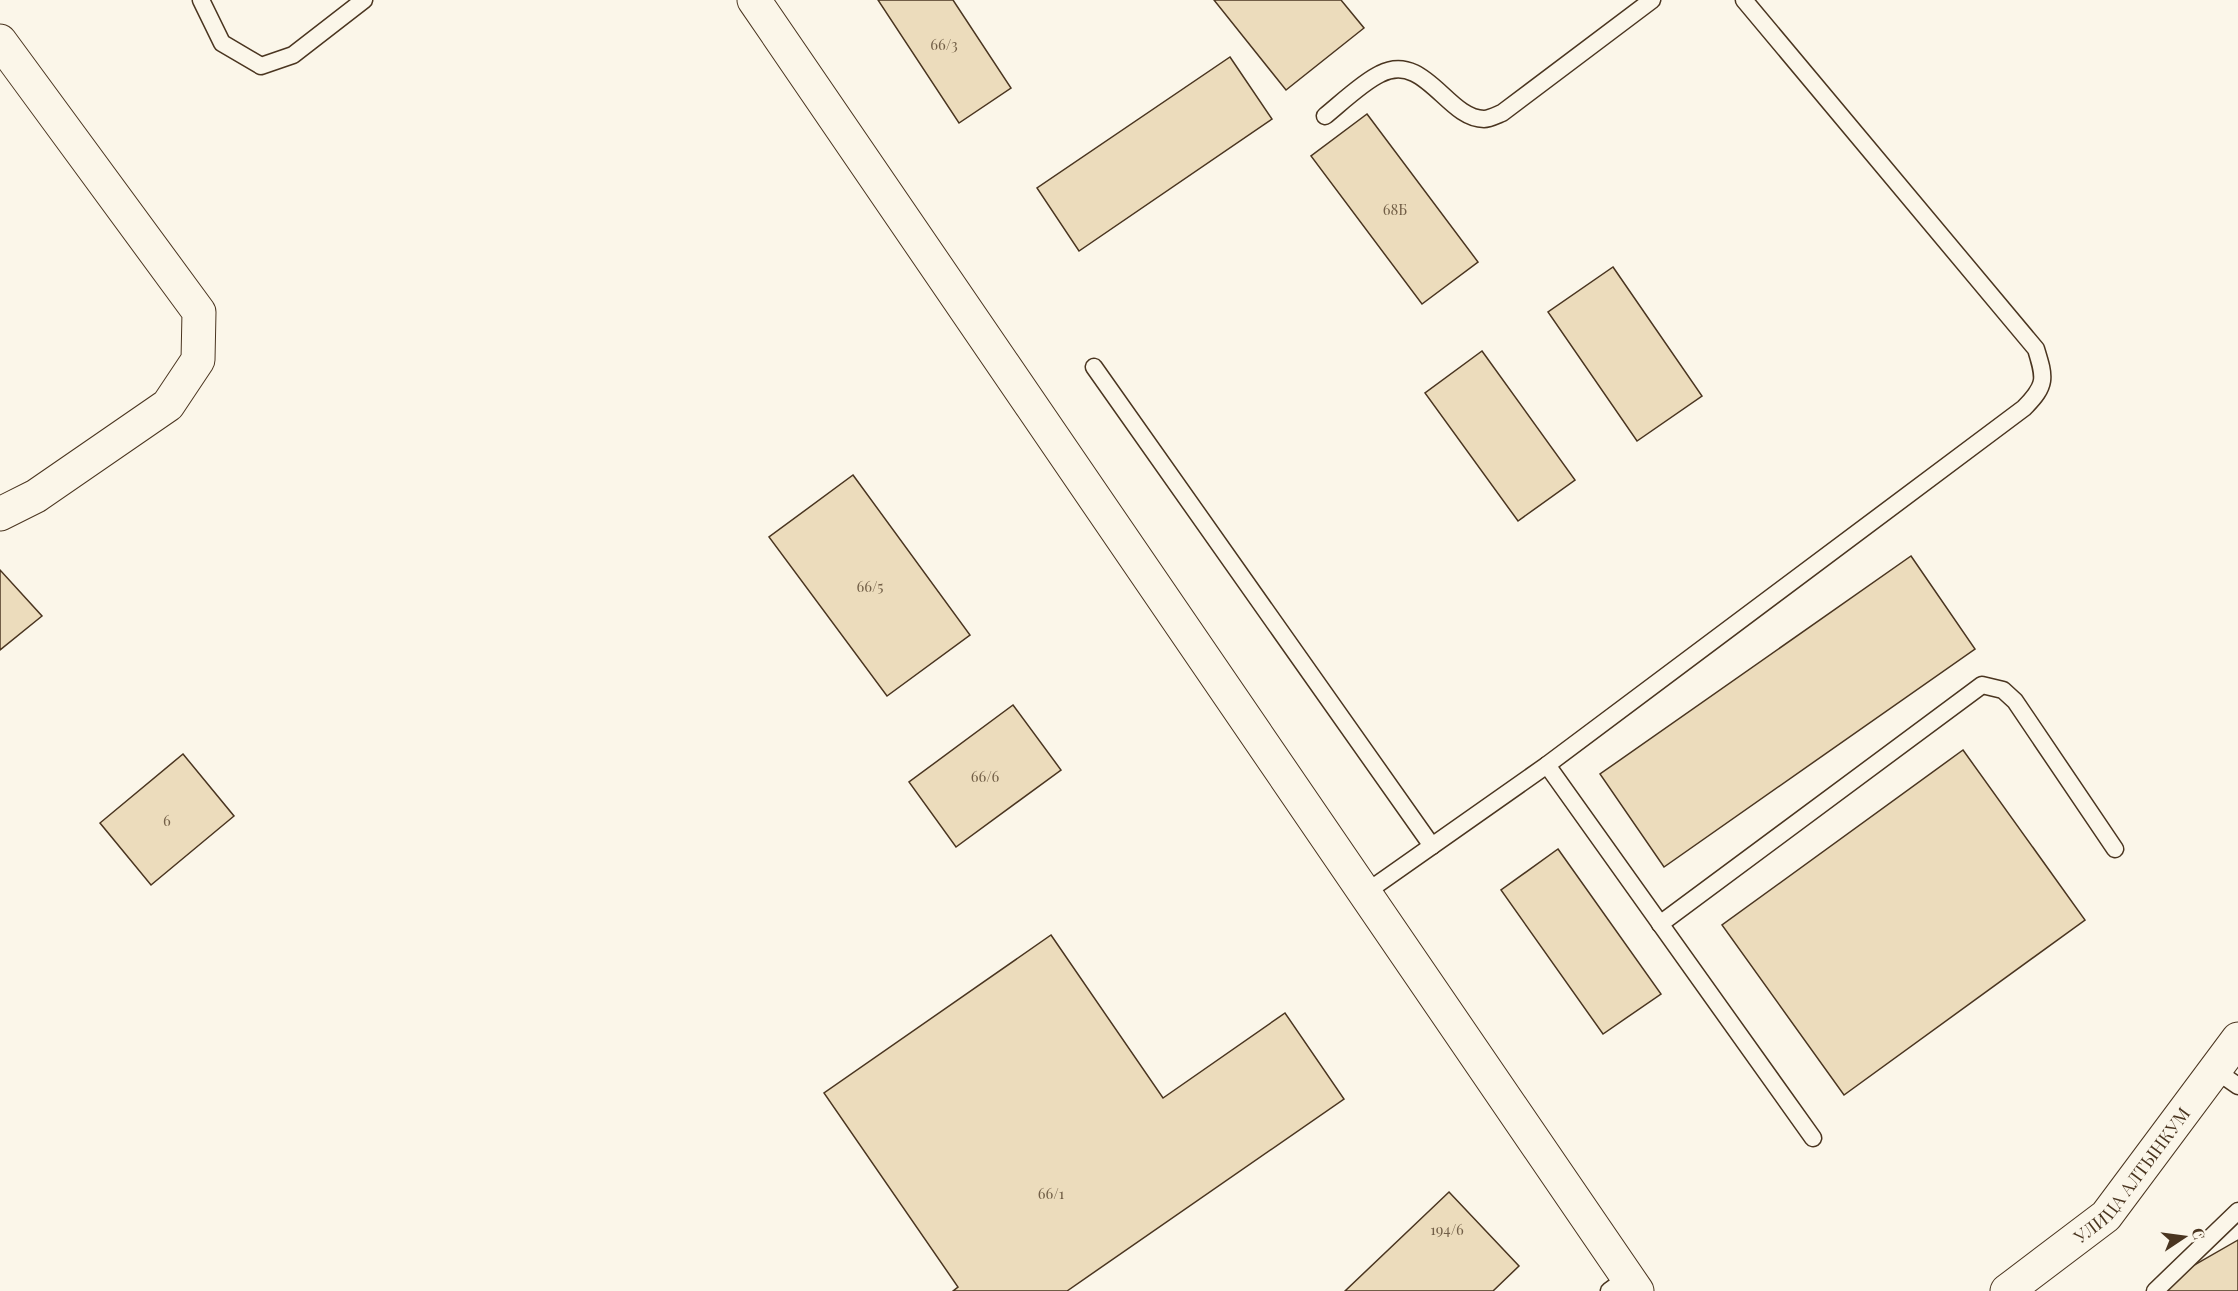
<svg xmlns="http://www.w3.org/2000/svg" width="2238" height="1291" font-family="'Playfair Display',serif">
	<rect width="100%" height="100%" fill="#fbf6e9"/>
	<!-- building -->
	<g fill="#ecdcbc" stroke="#4a3520" stroke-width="1.5">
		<path d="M878,0H953L1011,88L959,123Z"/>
		<path d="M1214,0H1341L1364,28L1286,90Z"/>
		<path d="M1230,57L1272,119L1079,251L1037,188Z"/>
		<path d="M1367,114L1478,262L1422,304L1311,156Z"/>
		<path d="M1613,267L1702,396L1637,441L1548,312Z"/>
		<path d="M1482,351L1575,480L1518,521L1425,393Z"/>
		<path d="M853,475L970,635L887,696L769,537Z"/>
		<path d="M1911,556L1975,649L1664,867L1600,774Z"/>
		<path d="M0,570L42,616L0,650Z"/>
		<path d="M1013,705L1061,770L956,847L909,782Z"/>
		<path d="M1963,750L2085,920L1844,1095L1722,925Z"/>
		<path d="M183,754L234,816L151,885L100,823Z"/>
		<path d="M1558,849L1661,994L1603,1034L1501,890Z"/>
		<path d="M1051,935L1163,1098L1285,1013L1344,1099L1067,1291H953L958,1287L824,1093Z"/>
		<path d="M1449,1192L1519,1266L1493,1291H1345Z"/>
		<path d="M2238,1240V1291H2168L2170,1279Z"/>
	</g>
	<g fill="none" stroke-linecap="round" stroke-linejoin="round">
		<!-- lane casing -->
		<g stroke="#4a3520" stroke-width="19">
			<g id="lane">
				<path d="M201,0L222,43L261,66L293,55L364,0"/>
				<path d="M1325,116C1341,103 1363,82 1380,74C1425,51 1447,119 1484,119C1489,119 1497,115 1502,113L1652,0"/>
				<path d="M1094,367L1432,846"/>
				<path d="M1547,765L1813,1138"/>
				<path d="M1365,893L1547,765L2024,408C2047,385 2045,378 2036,349L1744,0"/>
				<path d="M1660,924L1982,685L2003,690L2015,701L2115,849"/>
				<path d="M2215,1070L2238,1086"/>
				<path d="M1609,1291L1628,1277"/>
				<path d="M2155,1291L2238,1211"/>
			</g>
		</g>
		<!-- street casing -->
		<g stroke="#4a3520" stroke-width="35">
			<g id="street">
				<path d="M754,0L1637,1291"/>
				<path d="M0,41L199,312L198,360L168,405L36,496L0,514"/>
				<path id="s1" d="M2007,1291L2106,1216L2238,1039"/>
			</g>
		</g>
		<!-- lane -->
		<use href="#lane" stroke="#fbf6e9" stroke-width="16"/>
		<!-- street -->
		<use href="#street" stroke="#fbf6e9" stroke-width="33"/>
	</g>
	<g text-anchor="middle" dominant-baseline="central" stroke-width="4.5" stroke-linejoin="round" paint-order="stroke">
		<!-- number labels -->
		<g font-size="15" fill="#725f47">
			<text x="944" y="44">66/3</text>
			<text x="1395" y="209">68Б</text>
			<text x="870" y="586">66/5</text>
			<text x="985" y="776">66/6</text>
			<text x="167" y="820">6</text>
			<text x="1051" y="1193">66/1</text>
			<text x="1447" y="1229">194/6</text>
		</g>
		<!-- street labels -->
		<g font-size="18" fill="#4a3520" stroke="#fbf6e9">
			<text stroke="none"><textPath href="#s1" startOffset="172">УЛИЦА АЛТЫНКУМ</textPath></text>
		</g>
	</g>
	<!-- north arrow -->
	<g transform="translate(2184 1237) rotate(77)" stroke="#fbf6e9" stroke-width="4.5" paint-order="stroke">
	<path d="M0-4.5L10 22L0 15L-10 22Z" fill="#4a3520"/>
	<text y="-9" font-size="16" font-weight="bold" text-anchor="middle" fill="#4a3520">С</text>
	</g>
</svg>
